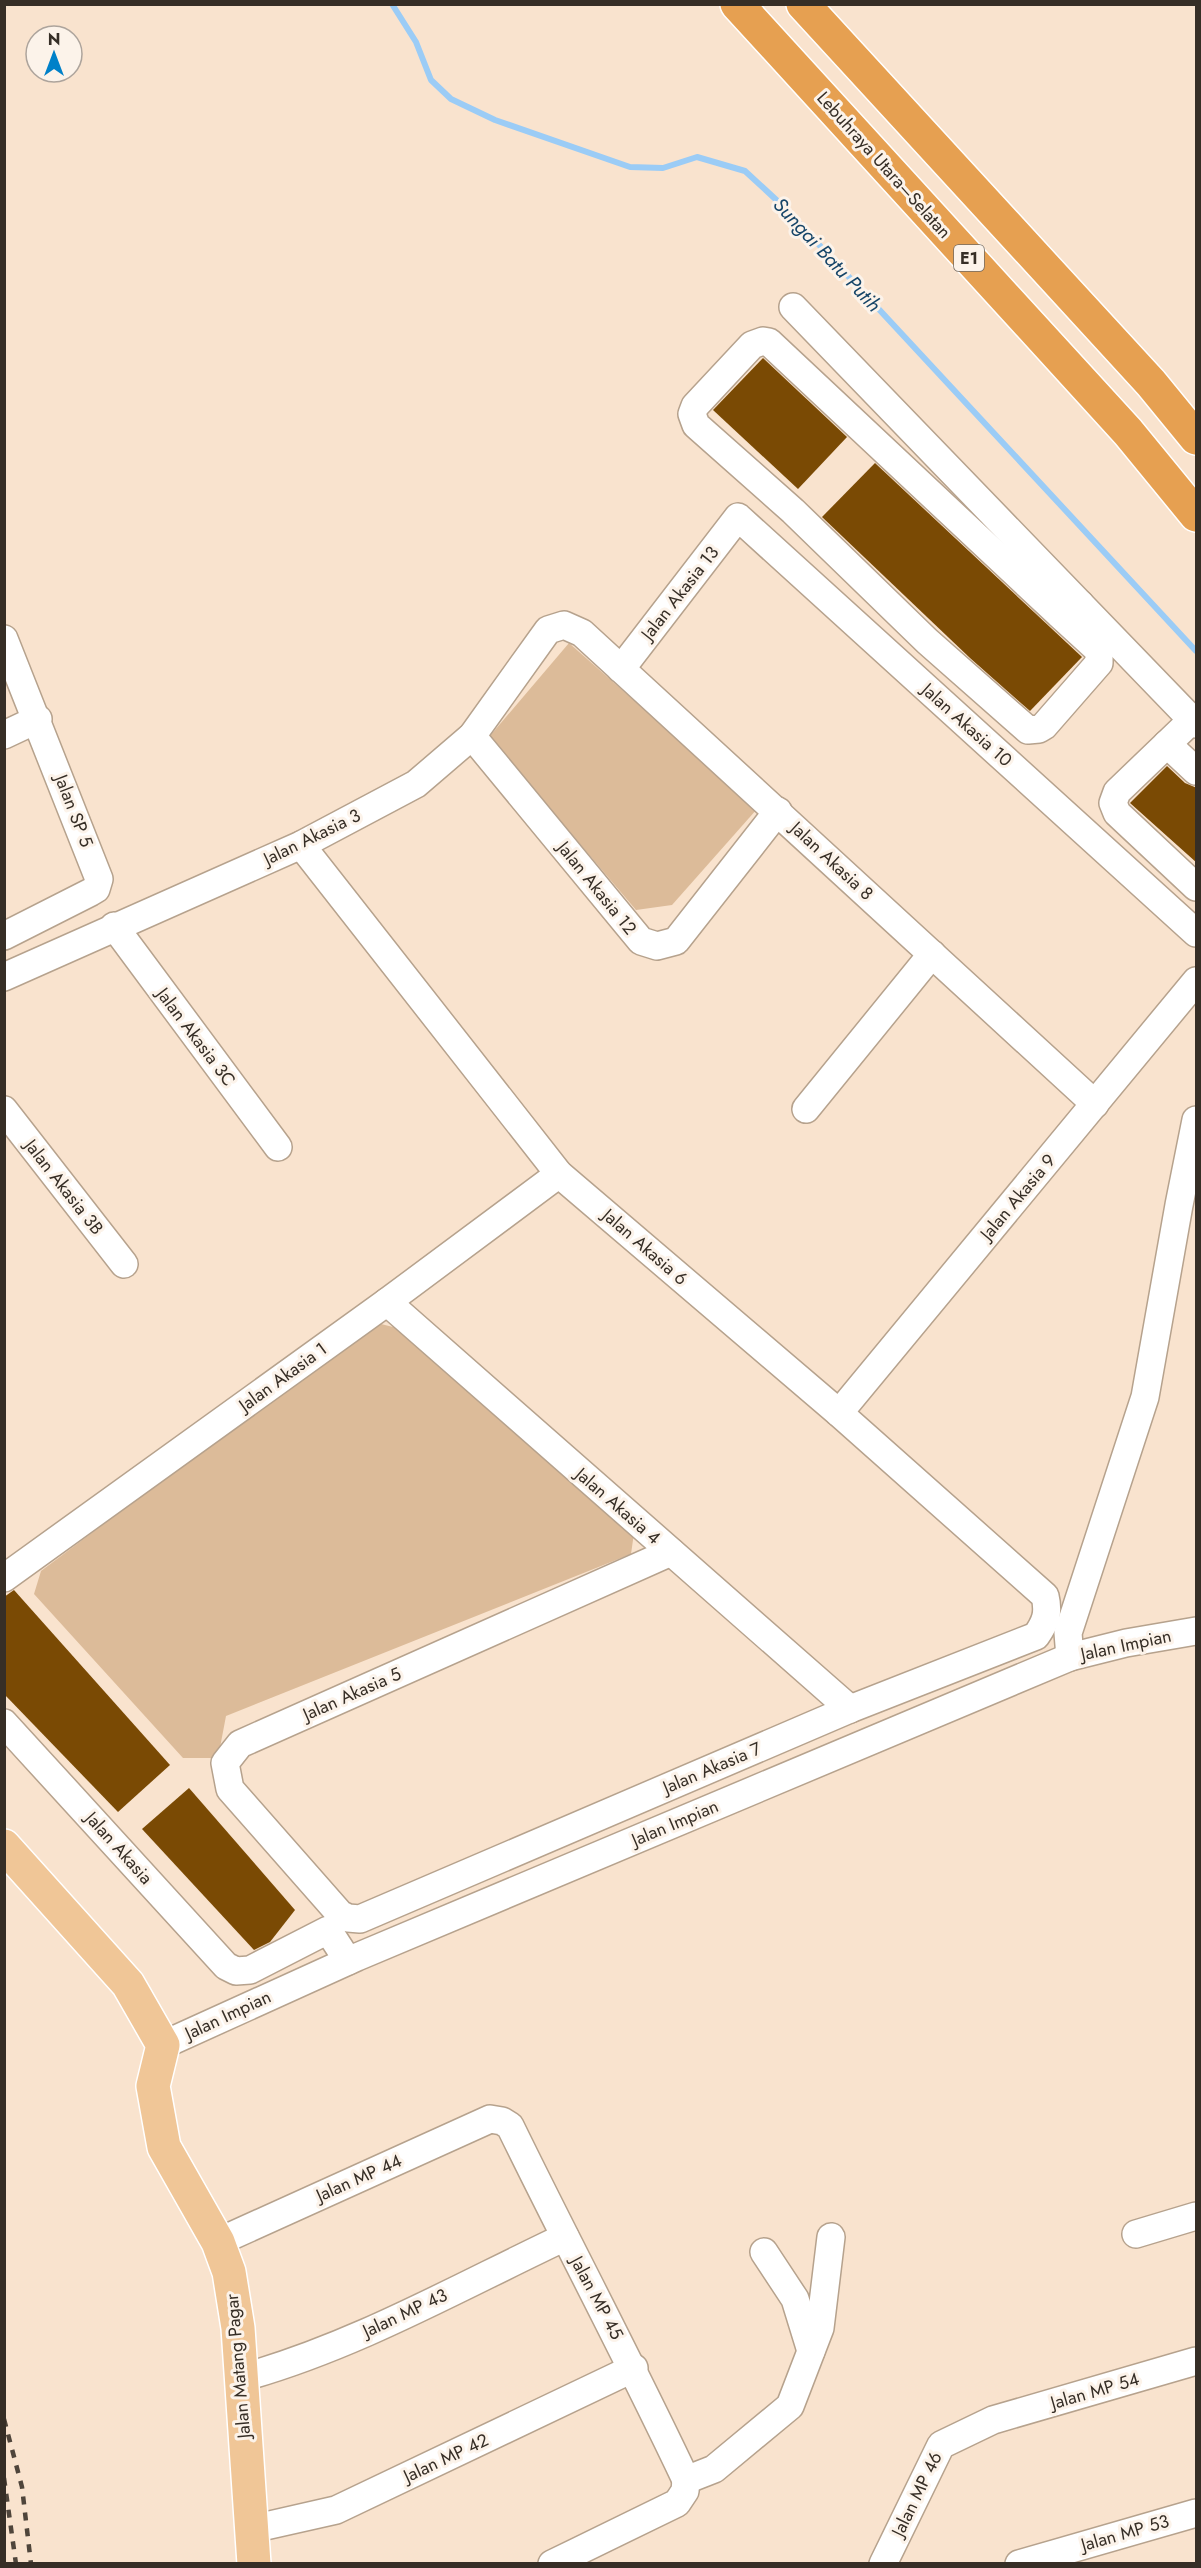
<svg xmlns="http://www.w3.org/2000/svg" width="1201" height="2568" font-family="Jost,sans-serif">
	<rect width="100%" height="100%" fill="#f9e3ce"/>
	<!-- green -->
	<g fill="#dcbb99">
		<path d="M569,643L757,809L672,905L636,910L489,737Z"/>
		<path d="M373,1322L397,1328L634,1533L631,1554L226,1716L218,1758H183L34,1594L41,1571Z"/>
	</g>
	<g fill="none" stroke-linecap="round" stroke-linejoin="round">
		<!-- stream -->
		<path stroke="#9bccf6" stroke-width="6" d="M392,4L416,42L431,80L451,99L495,120L630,167L663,168L697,157L745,171L784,207L1196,651"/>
	</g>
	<!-- building -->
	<g fill="#7a4a04">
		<path d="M763,358L847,437L798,489L713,410Z"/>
		<path d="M875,463L1082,657L1030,711L970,658L822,517Z"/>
		<path d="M1167,766L1185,783L1197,788V863L1130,803Z"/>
		<path d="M14,1590L170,1765L118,1812L4,1694V1597Z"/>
		<path d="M189,1788L295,1910L270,1942L254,1950L142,1829Z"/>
	</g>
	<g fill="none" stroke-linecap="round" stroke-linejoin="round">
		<!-- minor casing -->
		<g stroke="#b6a28d" stroke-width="30">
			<g id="minor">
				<path d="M793,307L1196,724"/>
				<path d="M1059,614L1095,647L1099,652V663L1044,726L1039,729L1028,730L927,641L793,511L696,425L692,414L695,406L752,345L763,341L769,342L1059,614L1080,604"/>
				<path d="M4,639L99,879L96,889L91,892L4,936"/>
				<path d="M621,669L738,517L1196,933"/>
				<path d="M1192,720L1117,792L1113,803L1117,813L1196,887"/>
				<path d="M4,735L38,719"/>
				<path d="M472,736L641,941L657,946L676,941L778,811"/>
				<path d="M1167,744L1196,771"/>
				<path d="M301,845L559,1174L839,1413L1045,1596C1049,1613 1046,1622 1036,1636L850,1709L360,1919L348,1918L340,1914L230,1789L225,1763L240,1744L671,1552"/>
				<path d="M114,926L278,1147"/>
				<path d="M4,977L301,845L416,784L472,736L548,630L564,625L582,633L1095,1104"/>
				<path d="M806,1109L932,954"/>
				<path d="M4,1110L124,1264"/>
				<path d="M387,1302L850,1709"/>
				<path d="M839,1413L1196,981"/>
				<path d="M4,1578L387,1302L559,1174"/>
				<path d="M1070,1657L1068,1633L1145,1397L1179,1205L1196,1120"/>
				<path d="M4,1723L226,1966L236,1971L250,1970L328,1930L348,1961"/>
				<path d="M163,2045L357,1957L1070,1657L1126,1643L1196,1631"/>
				<path d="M1136,2234L1196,2216"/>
				<path d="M218,2242L490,2119L502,2121L510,2126C568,2245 630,2361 686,2480"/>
				<path d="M764,2252L795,2299L811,2351"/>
				<path d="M241,2378C354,2347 459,2287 565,2237"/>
				<path d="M686,2480L714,2469L790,2406L820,2328L831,2237"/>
				<path d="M252,2529L336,2510L634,2368"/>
				<path d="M552,2564L677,2503L685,2491L686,2480"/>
				<path d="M883,2564L941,2445L993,2420L1196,2361"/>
				<path d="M1019,2564L1196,2513"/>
			</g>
		</g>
		<!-- major casing -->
		<g stroke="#fff" stroke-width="36">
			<path id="major" d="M4,1846L128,1984L163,2045L153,2086L164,2147L218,2242L229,2272L238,2328L254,2564"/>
		</g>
		<!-- highway casing -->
		<g stroke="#fff" stroke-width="36">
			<g id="highway">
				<path d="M737,4L1128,432L1196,515"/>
				<path d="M803,4L1151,383L1196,438"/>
			</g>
		</g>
		<!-- minor -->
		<use href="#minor" stroke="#fff" stroke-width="27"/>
		<!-- major -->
		<use href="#major" stroke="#f0c697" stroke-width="33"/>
		<!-- highway -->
		<use href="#highway" stroke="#e6a051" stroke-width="33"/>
		<!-- rail -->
		<g stroke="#4f453b" stroke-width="4.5" stroke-dasharray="8 8" stroke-linecap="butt">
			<path d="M4,2419L22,2487L31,2564"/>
			<path d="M4,2478L16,2564"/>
		</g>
	</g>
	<g text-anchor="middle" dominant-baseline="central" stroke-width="6" stroke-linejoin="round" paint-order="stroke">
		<!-- shield labels -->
		<rect fill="#fcf3ea" stroke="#716961" stroke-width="1.5" x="954" y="245" width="30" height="26" rx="4.5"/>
		<g font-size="16" font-weight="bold" fill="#362e26">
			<text x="969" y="258">E1</text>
		</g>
		<!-- street labels -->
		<g font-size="18" fill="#362e26" stroke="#fcf3ea">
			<text transform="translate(884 165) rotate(48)">Lebuhraya Utara–Selatan</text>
			<text transform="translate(680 593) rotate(-52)">Jalan Akasia 13</text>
			<text transform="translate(967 725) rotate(42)">Jalan Akasia 10</text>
			<text transform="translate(74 811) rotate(69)">Jalan SP 5</text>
			<text transform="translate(312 837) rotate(-26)">Jalan Akasia 3</text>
			<text transform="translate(832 861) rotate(43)">Jalan Akasia 8</text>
			<text transform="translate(597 888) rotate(51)">Jalan Akasia 12</text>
			<text transform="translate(196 1037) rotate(53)">Jalan Akasia 3C</text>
			<text transform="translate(64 1187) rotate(52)">Jalan Akasia 3B</text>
			<text transform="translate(1018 1197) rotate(-50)">Jalan Akasia 9</text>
			<text transform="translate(645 1247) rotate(41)">Jalan Akasia 6</text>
			<text transform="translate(283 1377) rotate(-36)">Jalan Akasia 1</text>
			<text transform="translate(618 1506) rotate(41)">Jalan Akasia 4</text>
			<text transform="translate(1126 1645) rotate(-12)">Jalan Impian</text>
			<text transform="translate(352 1694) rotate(-24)">Jalan Akasia 5</text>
			<text transform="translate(712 1768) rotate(-23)">Jalan Akasia 7</text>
			<text transform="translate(675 1823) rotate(-23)">Jalan Impian</text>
			<text transform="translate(119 1848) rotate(48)">Jalan Akasia</text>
			<text transform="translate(228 2015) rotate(-25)">Jalan Impian</text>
			<text transform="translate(359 2178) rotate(-24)">Jalan MP 44</text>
			<text transform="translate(597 2298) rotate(62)">Jalan MP 45</text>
			<text transform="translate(405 2313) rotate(-25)">Jalan MP 43</text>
			<text transform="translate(238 2366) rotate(-95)">Jalan Matang Pagar</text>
			<text transform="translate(1095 2391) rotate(-16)">Jalan MP 54</text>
			<text transform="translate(446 2458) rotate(-25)">Jalan MP 42</text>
			<text transform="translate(917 2494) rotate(-64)">Jalan MP 46</text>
			<text transform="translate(1125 2533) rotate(-16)">Jalan MP 53</text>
		</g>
		<!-- water labels -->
		<g font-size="20" font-style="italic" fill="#164568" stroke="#fcf3ea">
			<text transform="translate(827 255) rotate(47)">Sungai Batu Putih</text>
		</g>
	</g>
	<!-- border -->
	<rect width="1201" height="2568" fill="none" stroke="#362e26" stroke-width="12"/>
	<!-- north arrow -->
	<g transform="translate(54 54)"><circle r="28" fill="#fcf3ea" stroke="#ada49c" stroke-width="1.5"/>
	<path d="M0-4.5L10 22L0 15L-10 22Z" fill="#0081c9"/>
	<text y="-9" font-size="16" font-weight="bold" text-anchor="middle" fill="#362e26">N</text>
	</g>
</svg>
